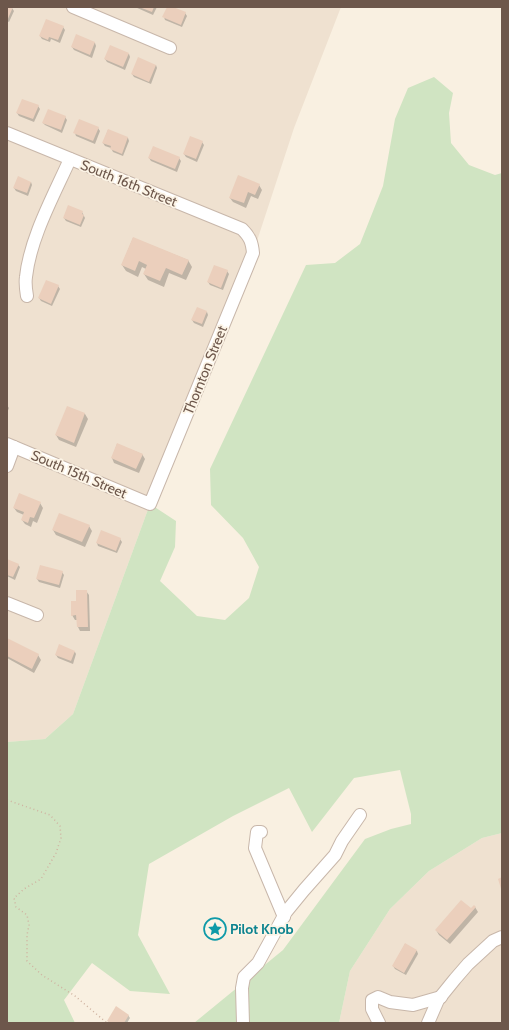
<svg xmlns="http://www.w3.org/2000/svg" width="509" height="1030" font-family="Cabin,sans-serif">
	<rect width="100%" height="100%" fill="#f9f0e1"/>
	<!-- residential -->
	<g fill="#efe1d0">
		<path d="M7,7H341L294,128L253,253L150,504L73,714L45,739L7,742Z"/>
		<path d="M502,833V1023H339L350,971L390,909L429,871L482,838Z"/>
	</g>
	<!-- green -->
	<path fill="#d0e4c2" d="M434,77L453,93L449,113L451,143L469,165L495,175L502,173V833L482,838L429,871L390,909L350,971L339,1023H194L283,950L365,839L391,829L411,824V814L400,770L354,778L312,832L289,788L233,816L149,864L138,935L170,994L130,991L92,963L64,1000L75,1023H7V742L45,739L73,714L150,504L176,521L175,547L160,581L197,616L225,620L249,598L259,567L243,538L211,505L210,469L306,265L335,263L360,244L383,186L395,119L408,88Z"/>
	<!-- shadow -->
	<g fill="#0003">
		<path d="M7,7L12,8L14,11L9,22L7,21Z"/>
		<path d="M135,7H157L153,15Z"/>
		<path d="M168,7H171L185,13L187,16L182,27L165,20L164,17Z"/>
		<path d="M63,27L65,30L60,43L51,39L50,42L42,39L40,36Z"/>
		<path d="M77,36L95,43L96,46L92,58L74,50L72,47Z"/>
		<path d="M129,54L130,57L125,70L107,62L105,59Z"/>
		<path d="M156,65L157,68L151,84L134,77L132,74Z"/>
		<path d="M38,106L40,109L34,122L19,116L17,113Z"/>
		<path d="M65,117L67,120L62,133L45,125L43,123Z"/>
		<path d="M98,128L100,131L95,144L76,136L75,133Z"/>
		<path d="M108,130L128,138L129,141L123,156L113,152L111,148L105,146L103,143Z"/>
		<path d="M202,142L204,145L197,162L186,157L184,154Z"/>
		<path d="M149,158H179L181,161L177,172L151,161Z"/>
		<path d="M31,182L32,185L28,196L16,191L14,188Z"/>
		<path d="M259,185L262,190L258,199L251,196L246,208L233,202L230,198Z"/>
		<path d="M82,212L85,218L81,227L66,221L64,218Z"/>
		<path d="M133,238L188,260L192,267L186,280L169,273L164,287L148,280L144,274L146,269L142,267L138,277L126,271L122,265Z"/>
		<path d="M227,271L229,274L223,290L210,285L208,282Z"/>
		<path d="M58,286L60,289L52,306L41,301L39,298Z"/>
		<path d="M207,312L208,315L203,327L194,323L192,320Z"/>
		<path d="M7,405L9,408L7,413Z"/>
		<path d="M68,407L85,414L88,419L76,447L59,440L56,435Z"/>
		<path d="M117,444L142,454L145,459L139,473L114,463L112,458Z"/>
		<path d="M40,503L43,508L37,523L33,521L31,527L25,524L22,520L24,515L17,512L14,508Z"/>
		<path d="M89,526L92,531L85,547L56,535L53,530Z"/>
		<path d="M120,539L122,542L117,553L98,546L97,543Z"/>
		<path d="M7,560L18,565L20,567L15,580L7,576Z"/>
		<path d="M62,572L64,575L60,588L39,582L37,579Z"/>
		<path d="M86,591L89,595L90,631H80L78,627L77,620H75L72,615L77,602Z"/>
		<path d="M7,640L38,655L41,660L34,673L7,658Z"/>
		<path d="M75,652L76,654L73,664L58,658L56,655Z"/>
		<path d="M475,907L478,912L450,944L439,935L436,930Z"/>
		<path d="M405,944L417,951L418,954L406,975L395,969L393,966Z"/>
		<path d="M128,1015L130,1018L127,1023H110L108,1021Z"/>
	</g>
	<!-- building -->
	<g fill="#ebcfbc">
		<path d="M7,7H13L7,21Z"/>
		<path d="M139,7H154L152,12Z"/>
		<path d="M167,7H173L186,12L181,25L162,17Z"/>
		<path d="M46,19L64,26L58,40L49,37L48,40L39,36Z"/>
		<path d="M76,34L95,42L90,55L71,47Z"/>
		<path d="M110,45L129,53L123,67L104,59Z"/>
		<path d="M138,57L156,65L149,82L131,74Z"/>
		<path d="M22,99L39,105L33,119L16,113Z"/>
		<path d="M48,109L66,116L61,130L42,123Z"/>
		<path d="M79,119L99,127L93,141L73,133Z"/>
		<path d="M108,129L128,137L122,154L110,149L111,146L102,143Z"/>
		<path d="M190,136L203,141L196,159L183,154Z"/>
		<path d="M153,146L180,157L175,169L148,158Z"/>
		<path d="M238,175L260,184L255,195L248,192L244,203L229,198Z"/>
		<path d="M18,176L31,182L27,193L13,188Z"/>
		<path d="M68,205L83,211L82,214L84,215L80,225L63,218Z"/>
		<path d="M133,237L189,260L182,275L166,268L160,281L143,274L147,265L139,261L135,271L121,265Z"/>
		<path d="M214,265L228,270L221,288L207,282Z"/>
		<path d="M46,280L59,285L51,304L38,298Z"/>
		<path d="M197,307L207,311L202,324L191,320Z"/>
		<path d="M67,406L85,413L74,443L55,435Z"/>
		<path d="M117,443L143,454L136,469L111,458Z"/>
		<path d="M19,493L41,502L34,518L30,517L28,523L21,520L24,512L13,508Z"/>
		<path d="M59,513L90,525L82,542L52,530Z"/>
		<path d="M101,530L121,538L116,551L96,543Z"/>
		<path d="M7,559L19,564L13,577L7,575Z"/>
		<path d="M40,565L63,571L59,585L36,579Z"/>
		<path d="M76,590H87L88,627H77L76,615L71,616V601H76Z"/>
		<path d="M7,638L39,654L32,669L7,656Z"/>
		<path d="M59,644L75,651L71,661L55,655Z"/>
		<path d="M502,877V892L498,879Z"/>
		<path d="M461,900L471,908L474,905L476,907L447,940L435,930Z"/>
		<path d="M405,943L417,950L404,973L392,966Z"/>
		<path d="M116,1006L129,1015L124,1023H111L107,1021Z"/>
	</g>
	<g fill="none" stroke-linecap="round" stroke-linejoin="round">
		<!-- minor casing -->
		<g stroke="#c8b7aa" stroke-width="14">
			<g id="minor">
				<path d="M73,7L170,48"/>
				<path d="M7,133L242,229C250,237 252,242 253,253L150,504L7,444"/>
				<path d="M27,296C26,290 25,283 26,277C30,238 54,195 70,159"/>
				<path d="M7,466L14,447"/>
				<path d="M7,603L37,615"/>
				<path d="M261,832H257L255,848L284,917"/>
				<path d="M243,1023L242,988L244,977L258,963L286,912L304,890L335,855L342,841L360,815"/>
				<path d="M379,1023L372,1009V1000L378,997L390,1002L413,1005L441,997"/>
				<path d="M428,1023L438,1000L455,979L468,964L493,941L502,937"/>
			</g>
		</g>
		<!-- path -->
		<path stroke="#cfb2a0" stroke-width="1.5" stroke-dasharray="1 3" stroke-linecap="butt" d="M7,800L50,815L60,826L61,838L56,853L41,879L24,889L14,898L16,907L27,915L29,925L27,935V961L42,975L75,996L107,1023"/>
		<!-- minor -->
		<use href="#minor" stroke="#fff" stroke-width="12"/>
	</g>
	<!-- icons -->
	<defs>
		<g id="sight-ring" transform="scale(1.15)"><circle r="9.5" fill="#fcf4e6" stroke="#0f9aa8" stroke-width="1.5"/><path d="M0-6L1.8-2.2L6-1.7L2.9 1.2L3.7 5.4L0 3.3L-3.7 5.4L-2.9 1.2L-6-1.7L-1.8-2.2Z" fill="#0f9aa8"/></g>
	</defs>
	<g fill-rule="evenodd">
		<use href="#sight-ring" x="215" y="929"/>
	</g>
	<g text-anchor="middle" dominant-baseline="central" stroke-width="3.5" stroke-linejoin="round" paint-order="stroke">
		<!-- street labels -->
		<g font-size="14" fill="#6d574b" stroke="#fcf4e6">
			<text transform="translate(129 183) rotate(22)">South 16th Street</text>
			<text transform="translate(205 370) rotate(-68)">Thornton Street</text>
			<text transform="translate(79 474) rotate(23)">South 15th Street</text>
		</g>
		<!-- culture labels -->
		<g font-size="14" font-weight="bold" fill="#0d838f" stroke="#fcf4e6" text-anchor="start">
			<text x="230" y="929">Pilot Knob</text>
		</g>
	</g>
	<!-- border -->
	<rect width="509" height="1030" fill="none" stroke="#6d574b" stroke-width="16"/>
</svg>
